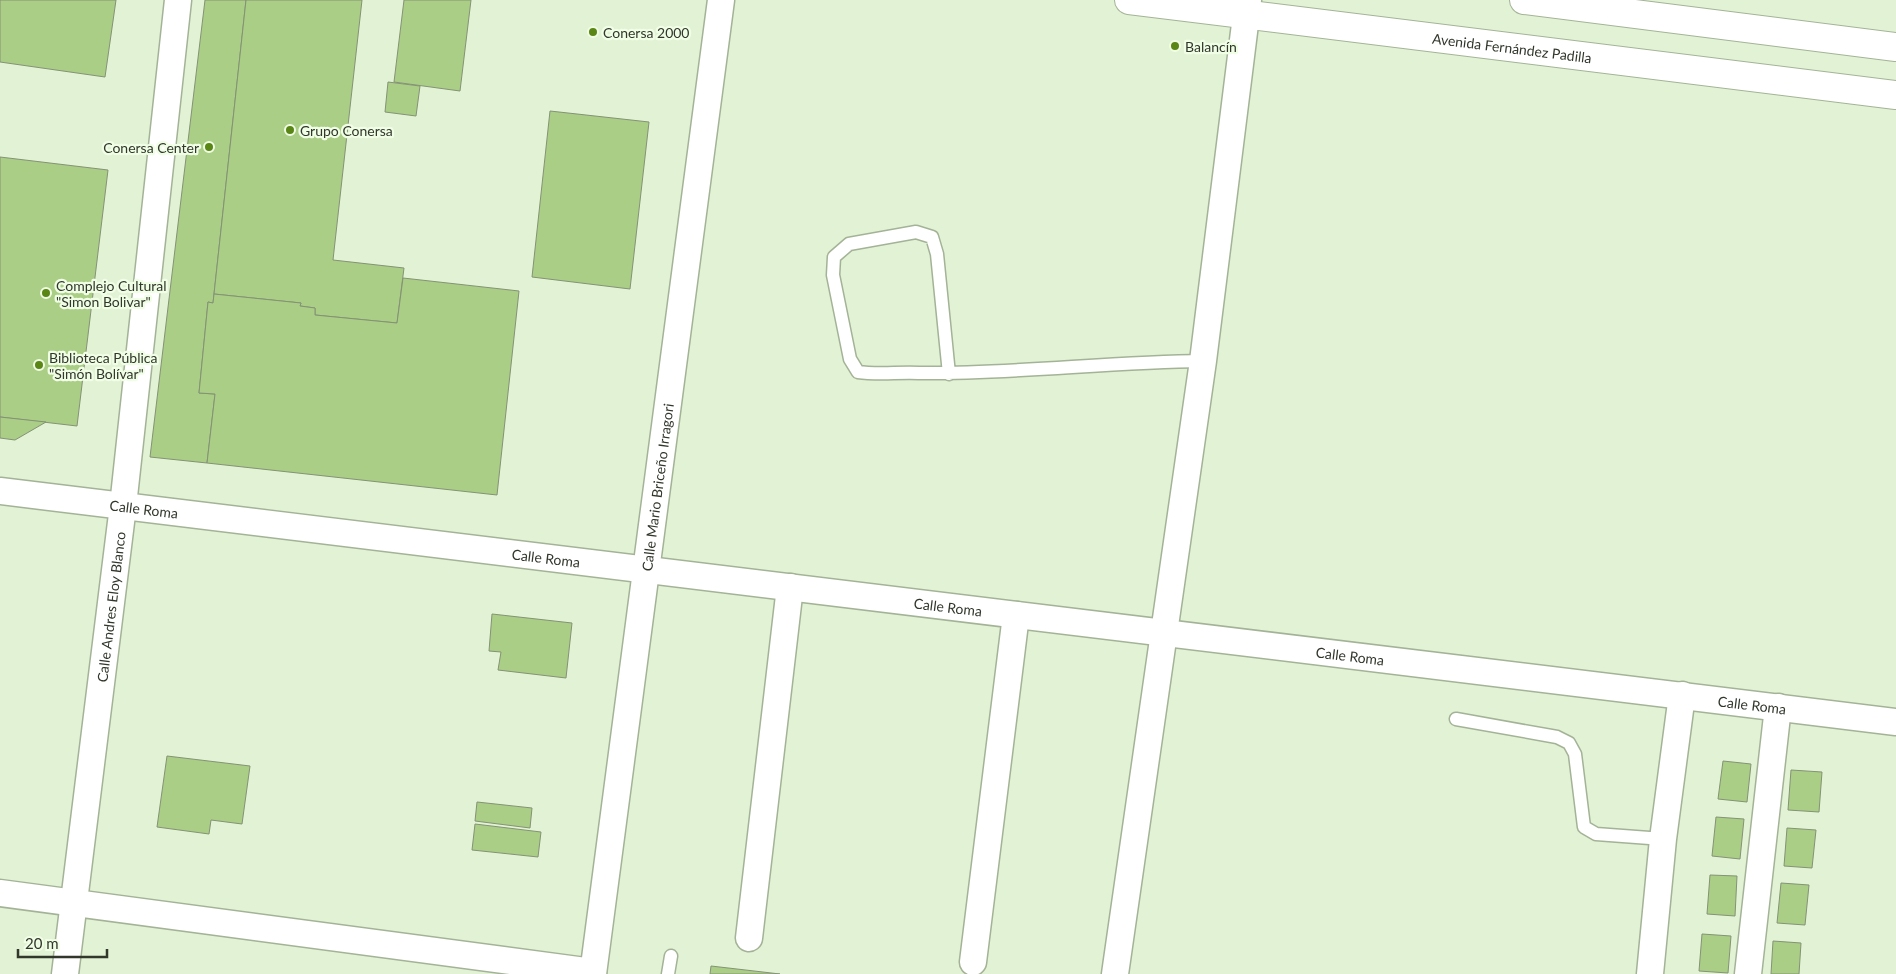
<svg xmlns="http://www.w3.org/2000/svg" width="1896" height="974" font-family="Lato,sans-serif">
	<rect width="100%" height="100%" fill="#e2f2d4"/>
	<!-- building -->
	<g fill="#aace85" stroke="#849276">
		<path d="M0,0H116L105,77L0,62Z"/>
		<path d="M205,0H246L214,294L213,303L208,302L199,393L215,394L207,463L150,457Z"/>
		<path d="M246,0H362L333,260L404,268L397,323L315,315V308L300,306L301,303L214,294Z"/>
		<path d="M404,0H471L460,91L394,82Z"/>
		<path d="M388,82L420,86L416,116L385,112Z"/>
		<path d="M550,111L649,122L630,289L532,277Z"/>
		<path d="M0,157L108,170L77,426L0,417Z"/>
		<path d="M403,278L519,291L497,495L207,463L215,394L199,393L208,302L213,303L214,294L301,303L300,306L315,308V315L397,323Z"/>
		<path d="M0,417L46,422L15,440L0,438Z"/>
		<path d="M492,614L572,623L566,678L498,670L501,652L489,651Z"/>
		<path d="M167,756L250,766L242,824L211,820L209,834L157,827Z"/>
		<path d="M1723,761L1751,764L1747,802L1718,799Z"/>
		<path d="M1791,770L1822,772L1819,812L1788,810Z"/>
		<path d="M477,802L532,808L530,828L475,821Z"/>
		<path d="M1716,817L1744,819L1740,859L1712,856Z"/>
		<path d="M475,824L541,832L538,857L472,850Z"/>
		<path d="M1787,828L1816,830L1812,868L1784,866Z"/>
		<path d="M1710,875L1737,876L1735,916L1707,914Z"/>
		<path d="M1781,883L1809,885L1805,925L1777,923Z"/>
		<path d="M1702,934L1731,936L1728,973L1699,971Z"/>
		<path d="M1773,941L1801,943L1799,974H1771Z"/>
		<path d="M711,966L780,974H710Z"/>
	</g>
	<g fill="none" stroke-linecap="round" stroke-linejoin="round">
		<!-- lane casing -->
		<g stroke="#a4b397" stroke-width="15">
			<g id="lane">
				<path d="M949,374L937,254L932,237L916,232L849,244L834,257L833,275L850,359L858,372C878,375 898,372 919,373C1013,374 1108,362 1203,361"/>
				<path d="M1456,719L1557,737L1569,743L1575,754L1584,827L1596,834L1663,839"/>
				<path d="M668,974L671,956"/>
			</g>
		</g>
		<!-- street casing -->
		<g stroke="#a4b397" stroke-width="29">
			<g id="street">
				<path id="s1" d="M0,491L1896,722"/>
				<path d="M0,893L593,972"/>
				<path d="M749,938L790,587"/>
				<path d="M973,962L1016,615"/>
				<path id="s2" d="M65,974L123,506L178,0"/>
				<path id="s3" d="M593,974L721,0"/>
				<path d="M1115,974L1203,361L1248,0"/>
				<path d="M1650,974L1663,839L1682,695"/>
				<path d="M1748,974L1778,707"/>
			</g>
		</g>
		<!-- primary casing -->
		<g stroke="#a4b397" stroke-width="30">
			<g id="primary">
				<path id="s4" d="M1129,0L1896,95"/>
				<path d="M1524,0L1896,47"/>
			</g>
		</g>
		<!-- lane -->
		<use href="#lane" stroke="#fff" stroke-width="12"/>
		<!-- street -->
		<use href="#street" stroke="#fff" stroke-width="26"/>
		<!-- primary -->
		<use href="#primary" stroke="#fff" stroke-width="28"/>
	</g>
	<!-- markers -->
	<g fill="#598615" stroke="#f1fee6" stroke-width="2">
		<circle cx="593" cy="32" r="5"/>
		<circle cx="1175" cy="46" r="5"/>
		<circle cx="290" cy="130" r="5"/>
		<circle cx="209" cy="147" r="5"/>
		<circle cx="46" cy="293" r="5"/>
		<circle cx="39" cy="365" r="5"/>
	</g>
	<g text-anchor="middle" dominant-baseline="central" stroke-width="4.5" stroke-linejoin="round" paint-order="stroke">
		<!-- poi labels -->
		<g font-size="14" fill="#31372b" stroke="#f1fee6" text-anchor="start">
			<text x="603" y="32">Conersa 2000</text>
			<text x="1185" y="46">Balancín</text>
			<text x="300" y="130">Grupo Conersa</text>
			<text x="199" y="147" text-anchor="end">Conersa Center</text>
			<text x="56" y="285">Complejo Cultural<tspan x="56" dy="16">"Simon Bolivar"</tspan></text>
			<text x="49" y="357">Biblioteca Pública<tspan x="49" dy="16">"Simón Bolívar"</tspan></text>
		</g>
		<!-- street labels -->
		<g font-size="14" fill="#31372b" stroke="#f1fee6">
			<text stroke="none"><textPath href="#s4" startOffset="386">Avenida Fernández Padilla</textPath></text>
			<text stroke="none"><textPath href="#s3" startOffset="491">Calle Mario Briceño Irragori</textPath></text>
			<text stroke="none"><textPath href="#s1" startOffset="145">Calle Roma</textPath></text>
			<text stroke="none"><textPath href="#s1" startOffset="550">Calle Roma</textPath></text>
			<text stroke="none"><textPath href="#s2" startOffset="370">Calle Andres Eloy Blanco</textPath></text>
			<text stroke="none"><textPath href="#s1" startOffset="955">Calle Roma</textPath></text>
			<text stroke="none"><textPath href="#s1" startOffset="1360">Calle Roma</textPath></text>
			<text stroke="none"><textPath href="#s1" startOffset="1765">Calle Roma</textPath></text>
		</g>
	</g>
	<!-- scale -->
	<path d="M18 949v8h89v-8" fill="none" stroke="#31372b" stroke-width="2.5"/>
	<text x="25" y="949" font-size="15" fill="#31372b" stroke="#f1fee6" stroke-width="4" paint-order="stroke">20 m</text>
</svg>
